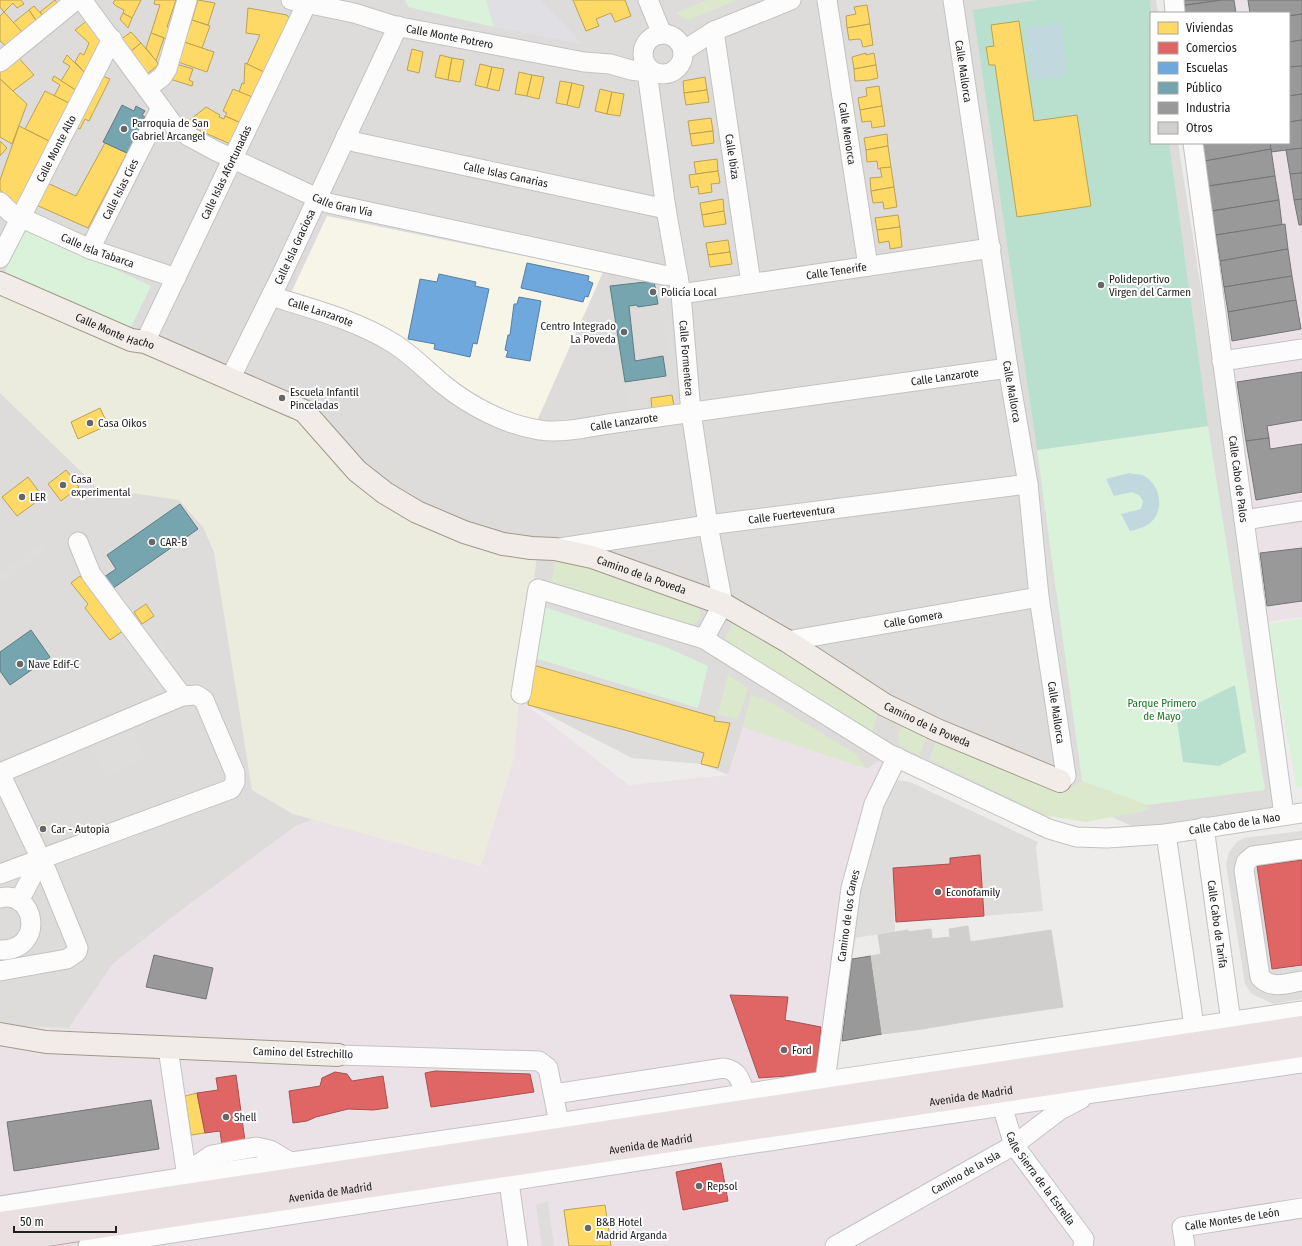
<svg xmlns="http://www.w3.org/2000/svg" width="1302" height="1246" viewBox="0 0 1302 1246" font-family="'Fira Sans Condensed',sans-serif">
  <rect width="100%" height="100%" fill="#eeecea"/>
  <!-- residential -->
  <polygon fill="#dddcdb" points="0,0 1156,0 1158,13 1151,13 1151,143 1178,143 1284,815 1152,835 1085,805 1047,816 889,754 867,769 743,727 729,775 701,764 632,758 519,700 514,757 296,826 175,915 113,964 69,1028 0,1026"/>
  <!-- industrial -->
  <g fill="#ebe2e8">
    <polygon points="1177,0 1302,0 1302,617 1258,623 1198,143 1289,143 1289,13 1180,13"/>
    <polygon points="519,699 629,785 728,775 743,727 867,769 889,754 897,757 825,1080 1302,1020 1302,1246 0,1246 0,1026 69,1028 113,964 175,915 296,826 329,812"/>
  </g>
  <!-- education -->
  <polygon fill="#f6f5e7" points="327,216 603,272 537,421 504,412 477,398 443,377 399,337 383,326 363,316 290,295"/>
  <!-- farmland -->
  <polygon fill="#ececde" points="0,292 122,345 299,416 343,466 537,555 519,699 514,757 481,866 293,814 252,790 214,552 203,527 179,500 98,488 0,393"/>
  <!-- grass -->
  <g fill="#dce8cc">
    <polygon points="708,0 737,0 691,19 683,18 676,13"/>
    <polygon points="556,558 662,590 699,606 701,618 689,627 648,612 551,583"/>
    <polygon points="734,622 878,712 872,733 722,644"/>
    <polygon points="728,675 748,688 738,719 718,714"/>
    <polygon points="751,695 765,699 856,754 867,769 743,727"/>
    <polygon points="911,725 929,733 919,755 900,747 898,734 902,728"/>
    <polygon points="939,736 1059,793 1082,781 1147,805 1149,810 1086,822 1047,816 929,759"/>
  </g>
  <!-- park -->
  <g fill="#daf1da">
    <polygon points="405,0 486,0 494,27 408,7"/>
    <polygon points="29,229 151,286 130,329 4,273 25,231"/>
    <polygon points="1208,426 1265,790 1147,805 1082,781 1037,450"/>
    <polygon points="541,606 666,647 708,666 698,708 535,658"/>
    <polygon points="1302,619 1302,787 1297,788 1266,624"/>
  </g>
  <!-- pitch -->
  <g fill="#b9e0cf">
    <polygon points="1037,0 1150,0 1151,13 1151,143 1169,143 1208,426 1037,450 973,10"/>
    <polygon points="1235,685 1246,752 1219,766 1183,762 1176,714"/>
  </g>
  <!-- parking -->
  <g fill="#dedddc">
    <polygon points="672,319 681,381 674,381 664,323"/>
    <polygon points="666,376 672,395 647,398 648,408 630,410 625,382"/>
    <polygon points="1035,464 1077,776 1066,776 1019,465"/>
    <polygon points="41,543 46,550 0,584 0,573"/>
    <polygon points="549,596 688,643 687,650 546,604"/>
    <polygon points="147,622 183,671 174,678 138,629"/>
    <polygon points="126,631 167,685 158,692 117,637"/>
    <polygon points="133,730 145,760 104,777 92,747"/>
    <polygon points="898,780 910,782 1038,842 1036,847 1043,911 984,916 980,856 950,858 950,864 893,868 895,932 854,938 861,872 890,784"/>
    <polygon points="1302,831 1302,860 1257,867 1272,969 1302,965 1302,999 1273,1004 1252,994 1245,984 1226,865 1229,852 1237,842 1244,838"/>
    <polygon points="548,1201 554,1246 542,1246 536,1205"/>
  </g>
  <!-- plaza -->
  <polygon fill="#e0dfe4" points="486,0 541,0 582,44 494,27"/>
  <!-- water -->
  <g fill="#c0d8de">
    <polygon points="1061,23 1067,75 1032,80 1025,28"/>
    <path d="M 1129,473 C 1133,474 1138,474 1142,475 C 1159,482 1165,507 1153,520 C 1147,527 1138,529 1130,531 L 1121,514 L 1141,509 L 1143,501 L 1139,495 L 1132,492 L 1114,496 L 1106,479 Z"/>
  </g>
  <!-- homes -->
  <g fill="#ffd966" stroke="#bca251">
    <polygon points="0,0 21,0 24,4 17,8 13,3 4,12 0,7"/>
    <polygon points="55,0 59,6 45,18 40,12"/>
    <polygon points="115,0 141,0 132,18 123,13 124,10 116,6 113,3"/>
    <polygon points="155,0 176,0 167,27 170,28 167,39 151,33 160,5 154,4"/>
    <polygon points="198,0 215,3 208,25 192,20"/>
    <polygon points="573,0 625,0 631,16 615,22 611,13 596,19 599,26 586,31"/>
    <polygon points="867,5 870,24 847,28 846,16 856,14 854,7"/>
    <polygon points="34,6 45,18 38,23 29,10"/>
    <polygon points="248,8 287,15 289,18 264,72 247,64 260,35 246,33"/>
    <polygon points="29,10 37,22 23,33 13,23"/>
    <polygon points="4,12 23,33 6,46 0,41 0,16"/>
    <polygon points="123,13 132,18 128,28 120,19"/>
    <polygon points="88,20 101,36 102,45 86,74 75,62 80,53 84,55 89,43 75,30"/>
    <polygon points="192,20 210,26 202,48 184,42"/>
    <polygon points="1019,21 1034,121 1077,115 1091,206 1017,217 995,65 989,65 986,47 994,46 991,25"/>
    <polygon points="870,24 873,45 863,47 861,40 859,39 849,40 847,28"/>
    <polygon points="131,32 141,43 130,52 120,40"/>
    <polygon points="151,33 164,38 156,61 146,48"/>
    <polygon points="184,42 214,52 207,72 178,62"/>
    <polygon points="141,43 158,63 157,66 147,74 130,52"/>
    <polygon points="412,49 423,52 419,73 407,70"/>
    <polygon points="866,53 866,55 874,53 876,65 854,69 852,57"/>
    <polygon points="67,55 86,74 77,91 61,81 70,66 63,62"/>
    <polygon points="440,55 452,58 448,80 435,77"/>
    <polygon points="17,56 34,75 13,91 0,79 0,70"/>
    <polygon points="452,58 464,60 460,82 448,80"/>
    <polygon points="245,63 264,72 252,97 239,92 242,83 244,84"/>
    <polygon points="176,64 193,69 189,80 193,82 192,86 170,79"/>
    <polygon points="480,64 492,67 487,88 475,85"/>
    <polygon points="876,65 878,78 870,80 855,81 854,69"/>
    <polygon points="492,67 504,69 499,91 487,88"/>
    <polygon points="519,72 532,75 527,96 515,94"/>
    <polygon points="100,75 110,79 89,121 85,119 80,129 74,126"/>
    <polygon points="532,75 544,77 539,99 527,96"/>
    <polygon points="54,76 77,91 71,104 54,96 60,85 52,80"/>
    <polygon points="705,77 707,90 684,93 683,81"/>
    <polygon points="0,79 27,104 12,144 0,137"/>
    <polygon points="560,81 572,83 567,105 556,103"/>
    <polygon points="572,83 584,86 579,108 567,105"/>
    <polygon points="879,86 882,106 860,110 858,98 867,96 866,88"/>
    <polygon points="233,89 252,97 241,123 225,116 227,113 223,111"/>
    <polygon points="600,89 612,92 607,114 595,111"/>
    <polygon points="707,90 709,102 686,105 684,93"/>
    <polygon points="45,91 71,104 51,142 25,129"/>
    <polygon points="612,92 624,94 620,116 607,114"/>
    <polygon points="882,106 885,126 872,128 871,121 862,122 860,110"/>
    <polygon points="206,107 220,115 219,117 224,119 225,116 241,123 232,142 228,143 185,124"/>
    <polygon points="711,118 713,131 690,134 688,121"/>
    <polygon points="19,126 51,142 17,205 16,205 0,190 0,180"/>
    <polygon points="713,131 714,143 692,146 690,134"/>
    <polygon points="887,134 888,146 866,150 864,138"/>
    <polygon points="0,141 7,148 0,156"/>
    <polygon points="105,143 127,153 88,228 34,204 45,182 76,196"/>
    <polygon points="888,146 891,167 878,169 877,161 867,162 866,150"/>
    <polygon points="717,159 718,171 696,174 694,162"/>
    <polygon points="891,167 894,187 871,191 870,178 882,177 880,168"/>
    <polygon points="718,171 720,183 711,184 712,192 699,194 698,186 691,188 689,175"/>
    <polygon points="894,187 897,207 884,209 883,202 873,203 871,191"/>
    <polygon points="723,199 724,211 702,215 700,203"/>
    <polygon points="724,211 726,224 704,227 702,215"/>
    <polygon points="898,215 900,227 877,230 875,218"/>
    <polygon points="900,227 902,247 890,249 889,241 879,243 877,230"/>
    <polygon points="728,240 730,252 708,255 706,243"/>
    <polygon points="730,252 732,264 710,267 708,255"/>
    <polygon points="672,395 674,406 652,410 651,398"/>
    <polygon points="100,408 108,425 78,439 71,422"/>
    <polygon points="66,470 79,487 61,501 48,484"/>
    <polygon points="28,477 43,497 17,516 2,497"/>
    <polygon points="80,576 98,598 127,628 110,640 85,608 88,604 71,583"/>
    <polygon points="146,604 154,616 142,624 134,612"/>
    <polygon points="533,665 715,717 714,721 730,723 718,768 701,764 704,753 625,730 528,705"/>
    <polygon points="44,824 47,831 42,834 39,826"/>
    <polygon points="197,1093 205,1133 191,1135 185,1096"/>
    <polygon points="605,1205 611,1246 569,1246 564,1210"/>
  </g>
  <!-- shops -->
  <g fill="#e06666" stroke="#a65151">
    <polygon points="980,855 984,916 896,922 893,868 950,864 950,858"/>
    <polygon points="1302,860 1302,965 1272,969 1257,866"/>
    <polygon points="730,995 788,997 785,1020 821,1027 816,1074 759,1078"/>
    <polygon points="435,1071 530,1074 534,1092 431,1107 425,1073"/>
    <polygon points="335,1072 347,1074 352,1081 383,1076 388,1108 373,1110 348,1109 316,1117 307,1121 293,1123 289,1091 320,1086 322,1078"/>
    <polygon points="236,1075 245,1141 222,1146 220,1131 205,1133 197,1093 218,1090 216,1078"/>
    <polygon points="721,1163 728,1201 683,1210 676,1172"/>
  </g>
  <!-- schools -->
  <g fill="#6fa8dc" stroke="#577fa4">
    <polygon points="527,263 589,276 588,281 593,283 588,297 585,296 583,302 521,288"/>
    <polygon points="439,274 476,282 475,286 489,289 477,344 473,343 470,357 434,349 435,344 408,339 420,279 437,282"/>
    <polygon points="519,297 541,301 530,361 506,357 508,351 505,350 508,335 510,335 514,304 517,304"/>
  </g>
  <!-- public -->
  <g fill="#76a5af" stroke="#5c7d84">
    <polygon points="122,105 134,111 136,106 145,111 142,115 145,117 127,153 103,142"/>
    <polygon points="654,281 658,304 638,307 637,305 629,306 635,361 663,356 666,376 625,382 610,286"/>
    <polygon points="180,504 198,529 112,589 104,577 116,569 107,555"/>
    <polygon points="31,630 50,657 10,685 0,671 0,652"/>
  </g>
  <!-- industry -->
  <g fill="#999" stroke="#757575">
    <polygon points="1179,0 1222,0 1180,6"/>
    <polygon points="1222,0 1234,0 1236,13 1181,13 1180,6"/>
    <polygon points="1248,0 1302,0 1302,14 1289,16 1289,13 1250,13"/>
    <polygon points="1302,14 1302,40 1289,42 1289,16"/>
    <polygon points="1302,40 1302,66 1289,67 1289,42"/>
    <polygon points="1302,66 1302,94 1289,96 1289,67"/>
    <polygon points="1302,94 1302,120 1289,122 1289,96"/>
    <polygon points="1302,120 1302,148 1271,152 1270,143 1289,143 1289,122"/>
    <polygon points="1203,143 1270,143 1271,149 1205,161"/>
    <polygon points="1302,148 1302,173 1290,174 1286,150"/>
    <polygon points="1271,149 1275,176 1209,186 1205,161"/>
    <polygon points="1302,173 1302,199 1294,200 1290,174"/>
    <polygon points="1275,176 1279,200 1212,211 1209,186"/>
    <polygon points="1302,199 1302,225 1299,225 1294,200"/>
    <polygon points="1279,200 1282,225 1216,235 1212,211"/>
    <polygon points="1285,224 1288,249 1220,261 1216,235"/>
    <polygon points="1288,249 1292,276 1224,287 1220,261"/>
    <polygon points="1292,276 1296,300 1228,312 1224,287"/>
    <polygon points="1296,300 1301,329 1232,341 1228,312"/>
    <polygon points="1302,372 1302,420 1267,426 1269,438 1246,441 1237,382"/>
    <polygon points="1269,438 1270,449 1302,444 1302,492 1256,500 1246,441"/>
    <polygon points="1302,548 1302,601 1267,606 1260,553"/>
    <polygon points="154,955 213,968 206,999 146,987"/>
    <polygon points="871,956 882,1034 842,1041 852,959"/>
    <polygon points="151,1100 159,1149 14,1171 7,1122"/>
  </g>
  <!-- building -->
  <g fill="#d1cfcd" stroke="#d1cecb">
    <polygon points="968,926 981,1019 922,1029 908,932 931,929 932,939 950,937 949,929"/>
    <polygon points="908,930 922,1029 882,1034 871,956 881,954 878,935"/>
    <polygon points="1051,930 1063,1007 981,1019 970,942"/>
  </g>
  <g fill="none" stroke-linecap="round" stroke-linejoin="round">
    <defs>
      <g id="minor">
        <path id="s1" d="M 82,0 L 175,127 L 190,137 L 216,151 L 328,203 L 663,275 L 678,276"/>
        <path id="s2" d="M 291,0 L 354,13 L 395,26 L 584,62 L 610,64 L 631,70 L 654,73"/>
        <polyline points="648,0 662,34"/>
        <path id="s3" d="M 827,0 L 868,266"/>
        <path id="s4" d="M 953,0 L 1008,368 L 1028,484 L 1039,597 L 1066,776 L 1060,781"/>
        <polyline points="1174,0 1175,13"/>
        <path id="s5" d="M 714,31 L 751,283"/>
        <circle cx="663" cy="54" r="20"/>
        <polyline points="683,51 714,31 791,0"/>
        <polyline points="0,62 76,0"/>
        <path id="s6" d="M 647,72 L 666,209 L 681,294 L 691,412 L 708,525 L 723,604 L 704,639"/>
        <polyline points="147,88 162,77 167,69 187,0"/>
        <path id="s7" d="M 346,136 L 355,142 L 666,209"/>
        <path id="s8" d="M 1193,143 L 1284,815"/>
        <path id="s9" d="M 0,202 L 11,213 L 90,249 L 176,278"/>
        <path id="s10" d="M 90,249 L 161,108"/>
        <path id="s11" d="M 0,258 L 112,39"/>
        <path id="s12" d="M 681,294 L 991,248"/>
        <path id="s13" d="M 271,296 C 313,309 355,320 393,343 C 411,354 428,372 444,385 C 470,406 506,425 540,430 C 562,434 593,426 615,423 L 1008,368"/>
        <path id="s14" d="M 145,342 L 307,3"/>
        <polyline points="1222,361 1302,349"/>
        <path id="s15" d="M 230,379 L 281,276 L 398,26"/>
        <polyline points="1244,520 1302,511"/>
        <polyline points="78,542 91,574 182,696"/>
        <path id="s16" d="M 560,548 L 708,525 L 1028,484"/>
        <path id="s17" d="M 787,641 L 1039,597"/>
        <path id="s18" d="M 521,694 L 538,589 L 704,639 L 889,754 L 1049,829 L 1076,837 L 1107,838 L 1166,834 L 1302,813"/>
        <polyline points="0,773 182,696 197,695 204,700 235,773 235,782 231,789 0,874"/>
        <polyline points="0,773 47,872 78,948 77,952 67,959 0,971"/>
        <path id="s19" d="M 1204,827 L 1231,1022"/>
        <polyline points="1166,834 1194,1026"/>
        <path d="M 1302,849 L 1253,856 L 1246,862 L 1244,870 L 1260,977 C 1271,990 1287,983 1302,981"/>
        <path d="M 0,898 C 36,889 46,951 0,950"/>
        <polyline points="19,901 41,859"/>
        <polyline points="168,1048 187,1177"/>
        <polyline points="338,1055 539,1061 548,1068 559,1123"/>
        <path id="s20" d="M 825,1081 L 851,888 L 874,804 L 897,757"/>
        <path d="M 554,1094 L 724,1068 C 739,1071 740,1080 745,1093"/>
        <path id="s21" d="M 1002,1106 L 1014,1145 L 1084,1239 L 1083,1246"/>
        <polyline points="187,1177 197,1165 212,1155 256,1147 270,1150 292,1163"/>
        <polyline points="509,1182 518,1246"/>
        <polyline points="0,1206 187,1177 501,1132 825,1081 1302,1011"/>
        <polyline points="88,1246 879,1124 1302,1063"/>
        <path id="s22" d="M 835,1246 L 1014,1145 L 1060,1110 L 1081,1099"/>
        <path id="s23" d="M 1185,1246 L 1182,1227 L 1302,1208"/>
      </g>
      <g id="major">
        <path id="s24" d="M 0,283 L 131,340 L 145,342 L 304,411 L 357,471 L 385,493 L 417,512 L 464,532 L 503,544 L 531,548 L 555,549 L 592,557 L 723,604 L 787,641 L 885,705 L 937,730 L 1060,781"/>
        <polyline points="0,1034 46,1042 338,1055"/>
      </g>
      <g id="highway">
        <polyline points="0,1223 1302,1027"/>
        <path id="s25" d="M 0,1242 L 1302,1046"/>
      </g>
    </defs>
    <!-- minor casing -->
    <use href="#minor" stroke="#c4c3c2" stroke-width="21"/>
    <!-- major casing -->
    <use href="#major" stroke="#a29988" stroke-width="24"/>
    <!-- highway casing -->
    <use href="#highway" stroke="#c0a3ac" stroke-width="24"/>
    <!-- minor -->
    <use href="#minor" stroke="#fcfcfc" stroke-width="19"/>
    <!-- major -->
    <use href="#major" stroke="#f1ece7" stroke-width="22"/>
    <!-- highway -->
    <use href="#highway" stroke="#eae0e2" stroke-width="22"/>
  </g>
  <!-- markers -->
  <g fill="#686767" stroke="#fff" stroke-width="1.5">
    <circle cx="124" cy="129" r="4"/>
    <circle cx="1101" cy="285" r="4"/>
    <circle cx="653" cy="292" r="4"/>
    <circle cx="624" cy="332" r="4"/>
    <circle cx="282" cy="398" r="4"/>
    <circle cx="90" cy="423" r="4"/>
    <circle cx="63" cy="485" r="4"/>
    <circle cx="22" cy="497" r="4"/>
    <circle cx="152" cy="542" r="4"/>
    <circle cx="20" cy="664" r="4"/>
    <circle cx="43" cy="829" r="4"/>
    <circle cx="938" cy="892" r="4"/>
    <circle cx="784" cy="1050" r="4"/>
    <circle cx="226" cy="1117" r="4"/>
    <circle cx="699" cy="1186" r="4"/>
    <circle cx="588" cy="1228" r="4"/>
  </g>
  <g text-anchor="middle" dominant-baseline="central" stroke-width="4" stroke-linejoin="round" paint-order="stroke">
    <!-- street labels -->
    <g font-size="11" fill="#202020" stroke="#fff">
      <text stroke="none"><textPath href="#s2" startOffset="163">Calle Monte Potrero</textPath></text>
      <text stroke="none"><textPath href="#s4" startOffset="72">Calle Mallorca</textPath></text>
      <text stroke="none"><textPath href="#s3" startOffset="135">Calle Menorca</textPath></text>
      <text stroke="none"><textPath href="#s11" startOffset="123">Calle Monte Alto</textPath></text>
      <text stroke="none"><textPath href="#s5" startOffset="127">Calle Ibiza</textPath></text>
      <text stroke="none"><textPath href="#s14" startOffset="188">Calle Islas Afortunadas</textPath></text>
      <text stroke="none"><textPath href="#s7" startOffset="165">Calle Islas Canarias</textPath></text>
      <text stroke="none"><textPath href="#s10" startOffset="67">Calle Islas Cíes</textPath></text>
      <text stroke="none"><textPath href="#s1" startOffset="343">Calle Gran Vía</textPath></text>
      <text stroke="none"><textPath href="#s15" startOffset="147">Calle Isla Graciosa</textPath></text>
      <text stroke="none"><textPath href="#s9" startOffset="110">Calle Isla Tabarca</textPath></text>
      <text stroke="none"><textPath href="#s12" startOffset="157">Calle Tenerife</textPath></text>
      <text stroke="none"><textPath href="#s13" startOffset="52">Calle Lanzarote</textPath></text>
      <text stroke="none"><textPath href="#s24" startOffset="125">Calle Monte Hacho</textPath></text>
      <text stroke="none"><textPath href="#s6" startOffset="289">Calle Formentera</textPath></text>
      <text stroke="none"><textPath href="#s13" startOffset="713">Calle Lanzarote</textPath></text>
      <text stroke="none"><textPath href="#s4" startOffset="396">Calle Mallorca</textPath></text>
      <text stroke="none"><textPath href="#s13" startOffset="389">Calle Lanzarote</textPath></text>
      <text stroke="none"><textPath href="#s8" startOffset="339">Calle Cabo de Palos</textPath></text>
      <text stroke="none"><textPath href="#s16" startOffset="234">Calle Fuerteventura</textPath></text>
      <text stroke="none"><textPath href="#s24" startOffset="718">Camino de la Poveda</textPath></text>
      <text stroke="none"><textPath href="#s17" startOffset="128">Calle Gomera</textPath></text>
      <text stroke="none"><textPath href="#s4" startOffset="720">Calle Mallorca</textPath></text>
      <text stroke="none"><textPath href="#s24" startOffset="1042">Camino de la Poveda</textPath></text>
      <text stroke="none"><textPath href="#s18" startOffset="862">Calle Cabo de la Nao</textPath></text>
      <text stroke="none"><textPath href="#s20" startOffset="167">Camino de los Canes</textPath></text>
      <text stroke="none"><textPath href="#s19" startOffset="98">Calle Cabo de Tarifa</textPath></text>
      <text transform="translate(303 1053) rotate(2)">Camino del Estrechillo</text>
      <text stroke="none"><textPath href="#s25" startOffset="982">Avenida de Madrid</textPath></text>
      <text stroke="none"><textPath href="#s25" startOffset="658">Avenida de Madrid</textPath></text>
      <text stroke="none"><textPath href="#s22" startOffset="150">Camino de la Isla</textPath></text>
      <text stroke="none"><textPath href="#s21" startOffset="83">Calle Sierra de la Estrella</textPath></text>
      <text stroke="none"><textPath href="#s25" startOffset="334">Avenida de Madrid</textPath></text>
      <text stroke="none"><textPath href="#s23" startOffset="70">Calle Montes de León</textPath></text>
    </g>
    <!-- poi labels -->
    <g font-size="11" fill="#202020" stroke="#fff" text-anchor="start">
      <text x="132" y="123">Parroquia de San<tspan x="132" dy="13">Gabriel Arcangel</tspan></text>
      <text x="1109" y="279">Polideportivo<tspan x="1109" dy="13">Virgen del Carmen</tspan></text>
      <text x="661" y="292">Policía Local</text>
      <text x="616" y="326" text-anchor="end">Centro Integrado<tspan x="616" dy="13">La Poveda</tspan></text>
      <text x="290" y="392">Escuela Infantil<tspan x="290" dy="13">Pinceladas</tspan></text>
      <text x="98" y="423">Casa Oikos</text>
      <text x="71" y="479">Casa<tspan x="71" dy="13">experimental</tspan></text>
      <text x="30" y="497">LER</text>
      <text x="160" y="542">CAR-B</text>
      <text x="28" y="664">Nave Edif-C</text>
      <text x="51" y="829">Car - Autopia</text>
      <text x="946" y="892">Econofamily</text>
      <text x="792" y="1050">Ford</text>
      <text x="234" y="1117">Shell</text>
      <text x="707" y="1186">Repsol</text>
      <text x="596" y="1222">B&amp;B Hotel<tspan x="596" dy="13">Madrid Arganda</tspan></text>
    </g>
    <!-- park labels -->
    <g font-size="11" fill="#17761c" stroke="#fff">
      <text x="1162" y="703">Parque Primero<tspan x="1162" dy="13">de Mayo</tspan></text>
    </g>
  </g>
  <!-- legend -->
  <rect x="1150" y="12" width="140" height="132" fill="#ffffff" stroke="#a6a6a6"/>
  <rect x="1158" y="22" width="20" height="12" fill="#ffd966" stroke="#a6a6a6"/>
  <text x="1186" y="32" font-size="12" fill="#202020">Viviendas</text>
  <rect x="1158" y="42" width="20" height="12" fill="#e06666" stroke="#a6a6a6"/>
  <text x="1186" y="52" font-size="12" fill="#202020">Comercios</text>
  <rect x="1158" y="62" width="20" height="12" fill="#6fa8dc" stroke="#a6a6a6"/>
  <text x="1186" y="72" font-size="12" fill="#202020">Escuelas</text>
  <rect x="1158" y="82" width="20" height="12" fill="#76a5af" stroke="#a6a6a6"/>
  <text x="1186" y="92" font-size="12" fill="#202020">Público</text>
  <rect x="1158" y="102" width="20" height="12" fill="#999999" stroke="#a6a6a6"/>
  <text x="1186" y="112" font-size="12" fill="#202020">Industria</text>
  <rect x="1158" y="122" width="20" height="12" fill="#d1cfcd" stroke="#a6a6a6"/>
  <text x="1186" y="132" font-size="12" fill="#202020">Otros</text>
  <!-- scale -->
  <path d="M14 1226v6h102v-6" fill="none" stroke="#202020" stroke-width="2"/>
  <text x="20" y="1226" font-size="12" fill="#202020" stroke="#ffffff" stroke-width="3" paint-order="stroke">50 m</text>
</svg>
